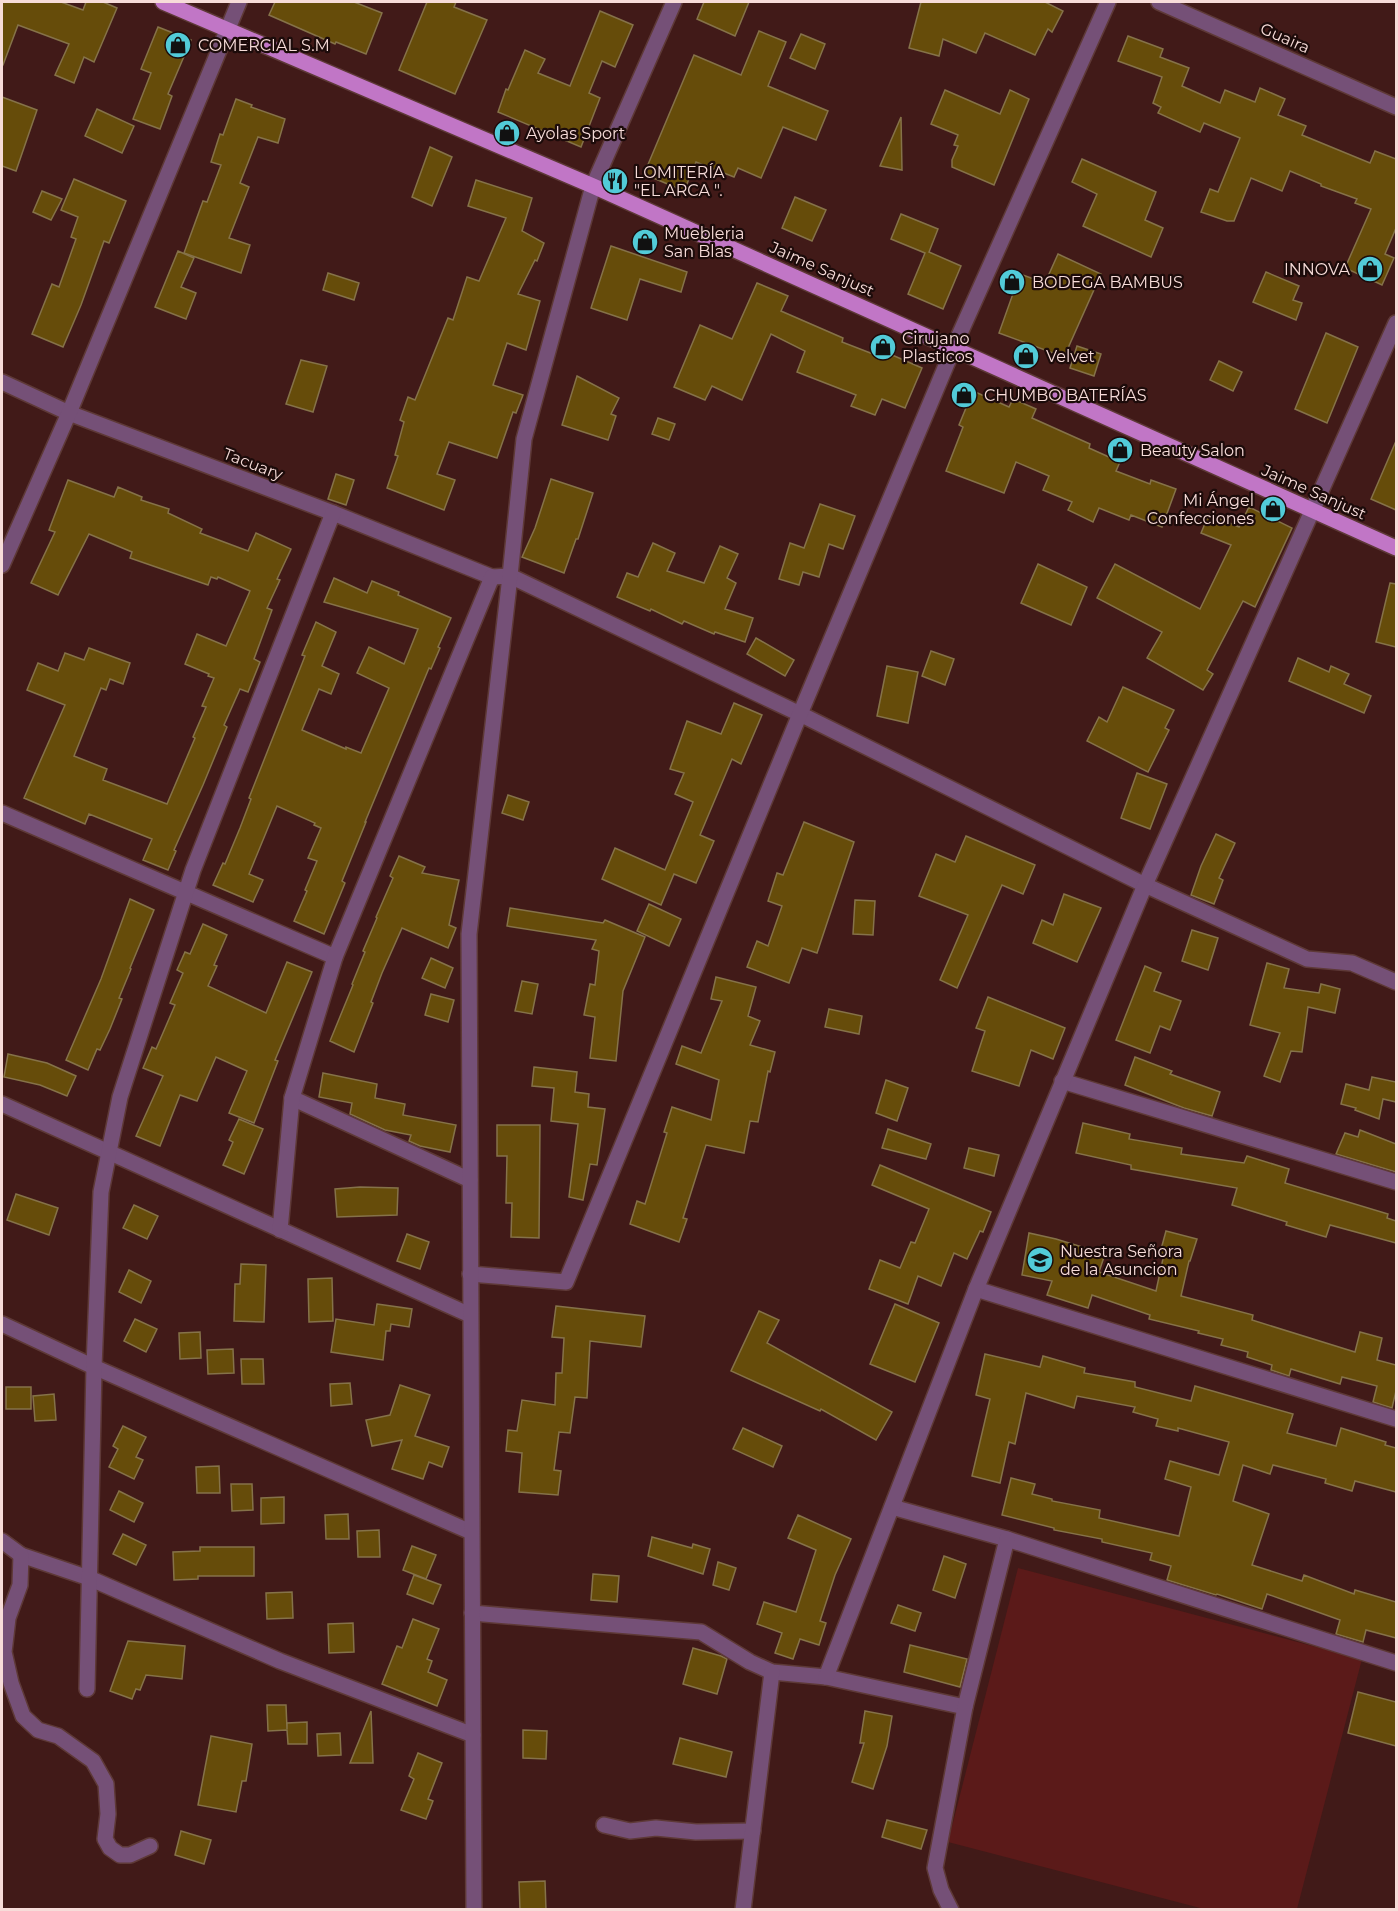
<svg xmlns="http://www.w3.org/2000/svg" width="1398" height="1911" viewBox="0 0 1398 1911" font-family="Montserrat,sans-serif">
  <rect width="100%" height="100%" fill="#411a18"/>
  <!-- green -->
  <polygon fill="#5b1a19" points="1018,1568 1362,1659 1297,1909 1204,1909 948,1842"/>
  <!-- building -->
  <g fill="#664c0a" stroke="#857249" stroke-width="1.5">
    <polygon points="2,2 61,2 83,10 86,2 103,2 117,8 94,62 84,57 74,83 55,75 69,44 18,25 3,65 2,65"/>
    <polygon points="275,2 354,2 382,13 366,54 336,42 335,44 269,15"/>
    <polygon points="427,2 456,2 454,7 487,20 455,94 399,70"/>
    <polygon points="704,2 749,2 735,36 697,19"/>
    <polygon points="921,2 1045,2 1063,11 1052,32 1048,29 1035,55 985,33 976,53 943,39 939,56 909,48"/>
    <polygon points="600,11 633,25 615,67 602,61 589,93 600,98 581,147 498,112 506,89 508,90 525,50 545,59 538,73 570,86"/>
    <polygon points="158,27 191,40 168,94 172,96 160,129 133,119 151,73 141,69"/>
    <polygon points="759,31 786,42 768,86 828,111 816,140 783,127 761,178 738,168 734,177 696,162 684,191 644,174 694,55 741,75"/>
    <polygon points="801,34 825,44 815,69 790,58"/>
    <polygon points="1128,36 1163,49 1160,57 1189,68 1182,86 1220,103 1225,90 1255,102 1260,88 1285,99 1278,115 1306,126 1302,135 1370,163 1375,151 1396,159 1396,228 1385,254 1394,258 1382,285 1345,268 1371,209 1355,203 1357,199 1321,186 1321,184 1290,171 1282,191 1251,178 1234,221 1227,221 1201,212 1210,189 1218,192 1240,138 1204,123 1200,132 1158,113 1161,107 1153,103 1162,77 1118,61"/>
    <polygon points="945,90 1000,114 1010,90 1029,99 994,185 952,167 952,160 958,146 954,145 958,135 931,124"/>
    <polygon points="2,97 37,110 16,171 2,166"/>
    <polygon points="236,99 252,105 251,107 285,119 278,143 258,137 240,183 249,187 229,238 250,245 241,273 184,253 203,201 207,202 221,165 211,162 220,134 223,135"/>
    <polygon points="97,109 134,126 122,153 85,136"/>
    <polygon points="901,117 902,170 880,166"/>
    <polygon points="430,147 452,157 432,206 412,197"/>
    <polygon points="1082,159 1156,192 1145,220 1163,228 1151,257 1083,226 1097,194 1072,182"/>
    <polygon points="74,179 126,201 109,243 104,241 81,305 63,347 32,334 52,284 59,287 76,239 71,237 78,217 61,210"/>
    <polygon points="476,180 532,198 522,231 544,243 537,261 535,260 518,294 540,301 526,350 507,343 493,385 523,395 516,413 513,412 497,458 449,442 437,474 455,480 444,510 387,488 398,456 395,455 404,422 400,420 408,397 415,400 448,318 453,320 467,277 479,281 506,218 468,206"/>
    <polygon points="42,191 62,199 51,220 33,212"/>
    <polygon points="795,197 826,210 812,241 782,228"/>
    <polygon points="901,214 938,229 929,252 961,266 943,309 908,294 925,253 891,239"/>
    <polygon points="611,246 687,272 681,292 640,279 627,320 591,308"/>
    <polygon points="178,251 194,258 181,287 196,293 186,319 155,307"/>
    <polygon points="1058,254 1101,274 1064,357 999,333 1020,274 1045,283"/>
    <polygon points="1266,272 1299,286 1293,300 1302,303 1296,320 1253,302"/>
    <polygon points="328,273 359,283 354,300 323,290"/>
    <polygon points="757,283 788,296 781,311 843,338 842,342 873,354 876,348 922,368 905,408 882,399 875,415 851,406 856,395 797,372 805,351 771,334 742,400 712,386 705,400 674,387 700,325 732,339"/>
    <polygon points="1326,333 1358,347 1327,423 1295,409"/>
    <polygon points="1077,346 1101,354 1094,376 1070,368"/>
    <polygon points="301,360 327,366 313,412 286,404"/>
    <polygon points="1219,361 1242,372 1233,391 1210,380"/>
    <polygon points="577,376 619,398 611,414 616,416 608,440 562,425"/>
    <polygon points="973,391 1009,407 1013,399 1036,409 1032,418 1090,444 1089,448 1120,462 1116,471 1150,484 1151,480 1176,489 1162,527 1131,515 1129,520 1099,508 1093,522 1068,510 1072,502 1043,490 1049,476 1016,462 1004,493 946,471 963,427 959,425"/>
    <polygon points="658,418 675,424 669,440 652,434"/>
    <polygon points="1396,441 1396,510 1371,499"/>
    <polygon points="336,474 354,480 346,505 328,499"/>
    <polygon points="551,479 593,493 578,539 576,539 564,573 522,557 535,528"/>
    <polygon points="68,480 114,497 118,487 142,497 141,500 169,509 168,513 202,529 200,533 248,551 256,533 291,549 277,579 280,580 267,608 272,610 254,659 260,662 248,692 240,689 224,725 227,727 203,785 174,850 176,851 168,870 143,860 152,839 89,814 85,824 24,798 65,705 27,690 38,663 58,671 65,653 84,660 89,648 130,663 123,684 110,679 106,690 101,688 74,756 107,769 103,780 167,804 195,738 193,737 206,707 202,706 214,678 208,676 209,674 185,664 197,634 226,646 250,591 218,577 217,579 211,577 208,585 130,558 132,552 89,534 58,595 31,583 55,532 49,530"/>
    <polygon points="820,504 855,516 843,549 829,544 819,577 803,572 799,585 779,579 790,543 804,548"/>
    <polygon points="1249,507 1292,528 1255,607 1243,601 1207,670 1213,674 1203,690 1147,658 1162,632 1097,598 1115,564 1200,609 1231,545 1201,533 1209,514 1239,527"/>
    <polygon points="653,543 675,553 667,571 704,583 720,546 738,554 727,578 736,583 725,609 753,618 745,642 715,632 714,634 684,621 682,624 651,609 650,611 617,597 627,573 638,577"/>
    <polygon points="1038,564 1087,587 1071,625 1021,603"/>
    <polygon points="334,578 367,593 372,581 399,592 398,595 451,618 438,647 440,648 431,669 429,668 365,822 366,822 342,881 345,883 324,934 294,921 307,891 305,890 317,861 308,858 321,828 314,825 315,823 277,806 249,874 263,880 253,902 213,885 223,863 225,864 240,828 251,799 249,798 305,656 302,655 316,622 336,632 322,666 339,674 331,694 319,689 302,730 346,749 346,747 361,753 389,688 357,673 369,647 404,664 418,629 324,602"/>
    <polygon points="1390,583 1396,584 1396,647 1376,642"/>
    <polygon points="756,638 794,660 785,676 747,654"/>
    <polygon points="931,651 954,659 945,685 922,676"/>
    <polygon points="1298,658 1329,672 1331,666 1349,674 1344,684 1371,696 1364,713 1289,681"/>
    <polygon points="887,666 918,672 908,723 877,716"/>
    <polygon points="1123,687 1174,710 1165,728 1169,730 1148,772 1087,741 1099,717 1107,722"/>
    <polygon points="734,703 762,715 741,764 732,759 700,835 714,841 696,883 674,874 661,905 602,879 615,848 665,870 693,802 675,794 684,773 670,769 687,721 721,734"/>
    <polygon points="1137,773 1167,784 1150,829 1121,818"/>
    <polygon points="508,795 529,802 523,820 502,813"/>
    <polygon points="804,822 854,842 817,953 802,948 789,983 747,967 757,941 768,946 782,906 768,901 777,873 783,875"/>
    <polygon points="1216,834 1235,843 1219,878 1223,880 1214,904 1191,895 1201,866"/>
    <polygon points="966,836 1035,865 1023,894 1002,885 957,988 940,980 968,915 919,896 936,854 955,862"/>
    <polygon points="399,856 425,867 422,873 459,880 449,925 456,928 448,948 402,928 382,973 371,1002 373,1003 354,1052 330,1041 353,985 352,984 365,952 363,951 377,918 376,917 393,878 390,876"/>
    <polygon points="1064,894 1101,908 1077,962 1033,943 1042,920 1053,925"/>
    <polygon points="130,899 154,910 130,968 131,969 119,998 122,999 110,1029 100,1050 97,1049 88,1070 66,1060 101,979"/>
    <polygon points="855,900 875,901 873,935 853,934"/>
    <polygon points="649,904 681,919 669,946 637,931"/>
    <polygon points="510,908 603,923 605,920 645,937 623,991 616,1061 590,1058 595,1017 584,1015 590,984 595,985 599,951 592,949 596,940 507,926"/>
    <polygon points="203,924 227,935 214,965 217,966 208,986 266,1013 287,962 312,972 275,1060 278,1061 254,1123 229,1113 247,1071 216,1057 197,1101 180,1095 160,1146 136,1136 163,1076 143,1068 152,1047 156,1049 175,1005 170,1003 183,973 177,970 185,952 190,954"/>
    <polygon points="1192,930 1218,938 1208,970 1182,961"/>
    <polygon points="431,958 453,968 445,988 422,978"/>
    <polygon points="1267,963 1289,969 1284,988 1319,993 1321,984 1340,989 1335,1013 1308,1007 1302,1052 1291,1051 1280,1082 1264,1076 1280,1033 1250,1025"/>
    <polygon points="1145,966 1161,973 1154,991 1181,1001 1170,1030 1160,1026 1150,1053 1116,1040"/>
    <polygon points="716,977 756,987 748,1016 760,1021 750,1045 775,1052 770,1072 768,1071 758,1122 750,1121 744,1153 706,1145 683,1218 687,1219 679,1242 630,1224 637,1201 645,1204 667,1133 664,1132 672,1107 711,1120 719,1080 676,1064 682,1046 701,1053 722,1001 711,999"/>
    <polygon points="522,981 538,984 532,1014 515,1011"/>
    <polygon points="431,994 454,1000 448,1022 425,1015"/>
    <polygon points="988,997 1065,1028 1053,1059 1031,1050 1019,1086 972,1071 985,1031 976,1028"/>
    <polygon points="829,1009 862,1016 859,1034 825,1027"/>
    <polygon points="8,1054 47,1063 76,1076 67,1096 40,1085 4,1077"/>
    <polygon points="1135,1057 1172,1071 1170,1074 1220,1092 1212,1116 1184,1108 1125,1085"/>
    <polygon points="534,1067 577,1072 575,1092 589,1094 588,1107 605,1109 597,1165 590,1164 583,1200 569,1197 578,1124 551,1121 554,1088 532,1086"/>
    <polygon points="323,1073 377,1084 375,1098 405,1104 403,1115 456,1125 450,1152 420,1146 409,1141 411,1135 385,1130 350,1114 352,1103 319,1097"/>
    <polygon points="1372,1077 1396,1082 1396,1102 1383,1099 1379,1119 1355,1110 1356,1108 1341,1104 1346,1084 1369,1090"/>
    <polygon points="886,1080 908,1088 897,1121 876,1113"/>
    <polygon points="239,1119 263,1129 244,1174 223,1165 233,1142 229,1140"/>
    <polygon points="1083,1123 1130,1134 1129,1139 1182,1148 1181,1154 1244,1163 1247,1156 1289,1169 1285,1183 1388,1214 1387,1218 1396,1221 1396,1243 1330,1225 1326,1237 1286,1225 1287,1222 1232,1205 1237,1188 1131,1169 1131,1165 1076,1153"/>
    <polygon points="497,1125 540,1125 539,1238 511,1237 512,1203 506,1203 507,1156 497,1156"/>
    <polygon points="888,1129 931,1144 926,1159 882,1148"/>
    <polygon points="1360,1130 1396,1144 1396,1172 1336,1154 1345,1133 1358,1137"/>
    <polygon points="969,1148 999,1155 994,1176 964,1168"/>
    <polygon points="880,1165 991,1212 983,1232 980,1231 967,1259 954,1253 941,1286 918,1276 908,1304 869,1289 880,1260 900,1268 911,1242 915,1243 929,1209 872,1185"/>
    <polygon points="360,1187 398,1188 397,1215 337,1217 335,1189"/>
    <polygon points="16,1194 58,1208 49,1235 7,1220"/>
    <polygon points="134,1205 158,1216 147,1239 123,1228"/>
    <polygon points="1166,1231 1197,1239 1190,1261 1189,1261 1181,1296 1253,1315 1252,1320 1355,1352 1360,1332 1382,1338 1377,1360 1396,1365 1396,1391 1392,1408 1373,1402 1377,1386 1342,1377 1340,1384 1291,1369 1289,1376 1271,1370 1272,1365 1247,1357 1248,1352 1221,1345 1223,1339 1198,1333 1199,1331 1149,1319 1150,1315 1092,1295 1088,1308 1047,1295 1052,1281 1022,1275 1029,1233 1056,1239 1105,1254 1099,1272 1156,1291 1164,1254 1160,1253"/>
    <polygon points="407,1234 429,1242 420,1269 397,1261"/>
    <polygon points="241,1264 266,1265 264,1322 234,1321 235,1284 240,1284"/>
    <polygon points="129,1270 151,1281 141,1303 119,1292"/>
    <polygon points="332,1278 333,1321 309,1322 308,1279"/>
    <polygon points="377,1304 412,1309 409,1327 391,1324 390,1331 386,1331 383,1360 331,1352 336,1319 374,1325"/>
    <polygon points="895,1304 939,1323 915,1382 870,1364"/>
    <polygon points="556,1306 645,1316 641,1347 590,1341 587,1398 575,1397 570,1433 559,1432 554,1470 561,1471 558,1495 519,1492 522,1453 506,1451 508,1430 517,1431 522,1400 555,1405 556,1373 562,1373 564,1338 552,1337"/>
    <polygon points="759,1311 779,1320 767,1343 892,1412 876,1440 821,1409 820,1411 731,1371"/>
    <polygon points="135,1319 157,1329 146,1352 124,1341"/>
    <polygon points="200,1332 201,1358 180,1359 179,1333"/>
    <polygon points="233,1349 234,1373 208,1374 207,1350"/>
    <polygon points="985,1354 1040,1367 1043,1356 1085,1368 1084,1373 1135,1382 1135,1387 1191,1401 1195,1386 1293,1414 1287,1433 1336,1446 1341,1428 1386,1442 1385,1445 1396,1448 1396,1492 1355,1481 1352,1491 1325,1483 1326,1479 1273,1465 1270,1474 1243,1465 1233,1501 1269,1514 1252,1565 1302,1581 1304,1575 1354,1594 1355,1590 1396,1602 1396,1638 1366,1630 1363,1642 1336,1634 1340,1620 1298,1605 1267,1594 1262,1609 1217,1594 1216,1595 1167,1580 1171,1566 1150,1560 1152,1553 1102,1542 1102,1539 1054,1530 1054,1528 1002,1515 1011,1478 1035,1484 1032,1494 1052,1499 1052,1501 1100,1510 1099,1518 1179,1536 1191,1487 1165,1479 1170,1461 1219,1475 1229,1442 1178,1428 1178,1431 1156,1426 1158,1419 1133,1412 1135,1407 1077,1396 1074,1408 1026,1393 1015,1444 1009,1442 1000,1483 972,1476 990,1399 976,1395"/>
    <polygon points="241,1359 263,1359 264,1384 242,1384"/>
    <polygon points="350,1383 352,1404 331,1406 330,1384"/>
    <polygon points="400,1385 430,1395 415,1436 449,1447 442,1467 429,1462 423,1479 392,1469 402,1440 372,1446 366,1420 390,1415"/>
    <rect x="6" y="1387" width="25" height="22"/>
    <polygon points="54,1394 56,1420 35,1421 33,1396"/>
    <polygon points="123,1426 146,1437 136,1457 143,1460 134,1479 109,1467 118,1449 113,1446"/>
    <polygon points="743,1428 782,1446 773,1467 733,1449"/>
    <polygon points="219,1466 220,1493 197,1493 196,1467"/>
    <polygon points="231,1484 252,1484 253,1510 232,1511"/>
    <polygon points="119,1491 143,1503 134,1522 110,1510"/>
    <polygon points="284,1497 284,1523 261,1524 261,1498"/>
    <polygon points="348,1514 349,1539 326,1539 325,1515"/>
    <polygon points="798,1515 851,1539 835,1575 820,1621 826,1623 819,1645 800,1639 793,1659 775,1653 782,1633 757,1624 764,1602 796,1612 816,1550 788,1538"/>
    <polygon points="379,1530 380,1557 358,1557 357,1531"/>
    <polygon points="123,1534 146,1545 136,1565 113,1554"/>
    <polygon points="652,1537 692,1548 693,1544 710,1549 703,1574 648,1556"/>
    <polygon points="412,1546 436,1555 426,1579 403,1570"/>
    <polygon points="200,1547 254,1547 254,1576 198,1576 198,1579 174,1580 173,1552 200,1551"/>
    <polygon points="944,1556 966,1564 955,1598 933,1590"/>
    <polygon points="718,1562 736,1568 729,1590 713,1585"/>
    <polygon points="593,1574 619,1576 617,1602 591,1600"/>
    <polygon points="414,1575 441,1585 433,1604 407,1594"/>
    <polygon points="292,1592 293,1618 267,1619 266,1593"/>
    <polygon points="898,1605 921,1613 915,1631 891,1623"/>
    <polygon points="413,1619 439,1629 427,1659 432,1661 428,1672 447,1680 437,1706 382,1684 397,1646 402,1648"/>
    <polygon points="353,1623 354,1652 329,1653 328,1624"/>
    <polygon points="128,1641 185,1646 182,1679 146,1675 140,1690 136,1689 132,1699 110,1691"/>
    <polygon points="910,1645 967,1659 960,1687 904,1672"/>
    <polygon points="693,1648 721,1656 727,1659 717,1694 683,1684"/>
    <polygon points="1358,1692 1396,1702 1396,1746 1348,1733"/>
    <polygon points="267,1705 286,1705 287,1729 287,1723 307,1722 307,1744 288,1744 287,1730 268,1731"/>
    <polygon points="371,1711 373,1763 350,1763"/>
    <polygon points="865,1711 892,1716 887,1746 873,1789 852,1782 864,1743 860,1743"/>
    <polygon points="523,1730 547,1731 546,1759 523,1758"/>
    <polygon points="340,1733 341,1755 318,1756 317,1734"/>
    <polygon points="211,1736 252,1744 246,1781 242,1781 236,1812 198,1805"/>
    <polygon points="680,1738 732,1752 726,1777 673,1764"/>
    <polygon points="418,1753 442,1763 428,1799 433,1801 426,1819 401,1810 414,1779 409,1776"/>
    <polygon points="887,1820 927,1830 921,1849 882,1837"/>
    <polygon points="181,1831 211,1840 204,1864 175,1855"/>
    <polygon points="545,1881 546,1910 520,1910 519,1882"/>
  </g>
  <g fill="none" stroke-linecap="round" stroke-linejoin="round">
    <defs>
      <g id="minor">
        <polyline points="1159,2 1396,107"/>
        <polyline points="2,382 69,413 333,513 492,577"/>
        <polyline points="2,565 69,413 239,2"/>
        <polyline points="2,813 335,957"/>
        <polyline points="1062,1081 1396,1182"/>
        <polyline points="292,1098 470,1180"/>
        <polyline points="2,1104 470,1315"/>
        <polyline points="280,1230 292,1098 335,957 492,577 510,576 800,714 1145,885 1307,959 1352,963 1396,982"/>
        <polyline points="470,1274 566,1282 800,714 953,349 1108,2"/>
        <polyline points="976,1289 1396,1419"/>
        <polyline points="2,1324 94,1367 471,1532"/>
        <polyline points="892,1507 1007,1539 1396,1663"/>
        <polyline points="2,1541 21,1555 89,1578 280,1661 473,1735"/>
        <polyline points="21,1555 20,1585 8,1618 4,1652 11,1683 23,1716 38,1730 58,1736 93,1761 106,1784 108,1814 105,1839 110,1848 120,1855 130,1855 150,1846"/>
        <polyline points="472,1613 701,1632 750,1662 772,1672 826,1677 965,1707"/>
        <polyline points="826,1677 976,1289 1145,885 1396,323"/>
        <polyline points="87,1689 94,1367 101,1192 120,1097 193,870 333,513"/>
        <polyline points="604,1825 630,1831 656,1828 696,1832 753,1831"/>
        <polyline points="474,1910 469,934 510,576 524,439 593,186 674,2"/>
        <polyline points="743,1910 772,1672"/>
        <polyline points="951,1910 941,1890 935,1868 965,1707 1007,1539"/>
      </g>
      <polyline id="major" points="163,2 593,186 1396,548"/>
    </defs>
    <!-- minor casing -->
    <use href="#minor" stroke="#5e3937" stroke-width="18"/>
    <!-- major casing -->
    <use href="#major" stroke="#5e3937" stroke-width="18"/>
    <!-- minor -->
    <use href="#minor" stroke="#755077" stroke-width="15"/>
    <!-- major -->
    <use href="#major" stroke="#c176c6" stroke-width="15"/>
  </g>
  <!-- icons -->
  <defs>
    <symbol id="shop-disc" viewBox="-11 -11 22 22"><circle r="9.5" fill="#52cbd8" stroke="#1c0b0a"/><path d="M-5-2.5h2.3a2.7 3.5 0 0 1 5.4 0H5L5.5 6h-11ZM-1.5-2.5h3a1.5 2.3 0 0 0-3 0Z" fill="#111"/></symbol>
    <symbol id="restaurant-disc" viewBox="-11 -11 22 22"><circle r="9.5" fill="#52cbd8" stroke="#1c0b0a"/><path d="M-5-6h1v4h1v-4h1v4h1v-4h1v5L-1.5 .5V6h-2V.5L-5-1ZM5-6V6H3V1.5H1.5Q1.5-4 5-6Z" fill="#111"/></symbol>
    <symbol id="school-disc" viewBox="-11 -11 22 22"><circle r="9.5" fill="#52cbd8" stroke="#1c0b0a"/><path d="M0-5L7-2L0 1L-7-2ZM-4 1L0 2.5L4 1V4Q0 6-4 4Z" fill="#111"/></symbol>
  </defs>
  <g fill-rule="evenodd">
    <use href="#shop-disc" x="163" y="30" width="30" height="30"/>
    <use href="#shop-disc" x="492" y="118" width="30" height="30"/>
    <use href="#restaurant-disc" x="600" y="166" width="30" height="30"/>
    <use href="#shop-disc" x="630" y="227" width="30" height="30"/>
    <use href="#shop-disc" x="1355" y="254" width="30" height="30"/>
    <use href="#shop-disc" x="997" y="267" width="30" height="30"/>
    <use href="#shop-disc" x="868" y="332" width="30" height="30"/>
    <use href="#shop-disc" x="1011" y="341" width="30" height="30"/>
    <use href="#shop-disc" x="949" y="380" width="30" height="30"/>
    <use href="#shop-disc" x="1105" y="435" width="30" height="30"/>
    <use href="#shop-disc" x="1258" y="494" width="30" height="30"/>
    <use href="#school-disc" x="1025" y="1245" width="30" height="30"/>
  </g>
  <g text-anchor="middle" dominant-baseline="central" stroke-width="4.5" stroke-linejoin="round" paint-order="stroke">
    <!-- street labels -->
    <g font-size="16" fill="#f7dcd9" stroke="#1c0b0a">
      <text transform="translate(1285 38) rotate(24)">Guaira</text>
      <text transform="translate(822 269) rotate(24)">Jaime Sanjust</text>
      <text transform="translate(253 464) rotate(21)">Tacuary</text>
      <text transform="translate(1314 492) rotate(24)">Jaime Sanjust</text>
    </g>
    <!-- poi labels -->
    <g font-size="16" fill="#f7dcd9" stroke="#1c0b0a" text-anchor="start">
      <text x="198" y="45">COMERCIAL S.M</text>
      <text x="526" y="133">Ayolas Sport</text>
      <text x="634" y="172">LOMITERÍA<tspan x="634" dy="18">"EL ARCA ".</tspan></text>
      <text x="664" y="233">Muebleria<tspan x="664" dy="18">San Blas</tspan></text>
      <text x="1350" y="269" text-anchor="end">INNOVA</text>
      <text x="1032" y="282">BODEGA BAMBUS</text>
      <text x="902" y="338">Cirujano<tspan x="902" dy="18">Plasticos</tspan></text>
      <text x="1046" y="356">Velvet</text>
      <text x="984" y="395">CHUMBO BATERÍAS</text>
      <text x="1140" y="450">Beauty Salon</text>
      <text x="1254" y="500" text-anchor="end">Mi Ángel<tspan x="1254" dy="18">Confecciones</tspan></text>
      <text x="1060" y="1251">Nuestra Señora<tspan x="1060" dy="18">de la Asuncion</tspan></text>
    </g>
  </g>
  <!-- border -->
  <rect width="1398" height="1911" fill="none" stroke="#f7dcd9" stroke-width="6"/>
</svg>
